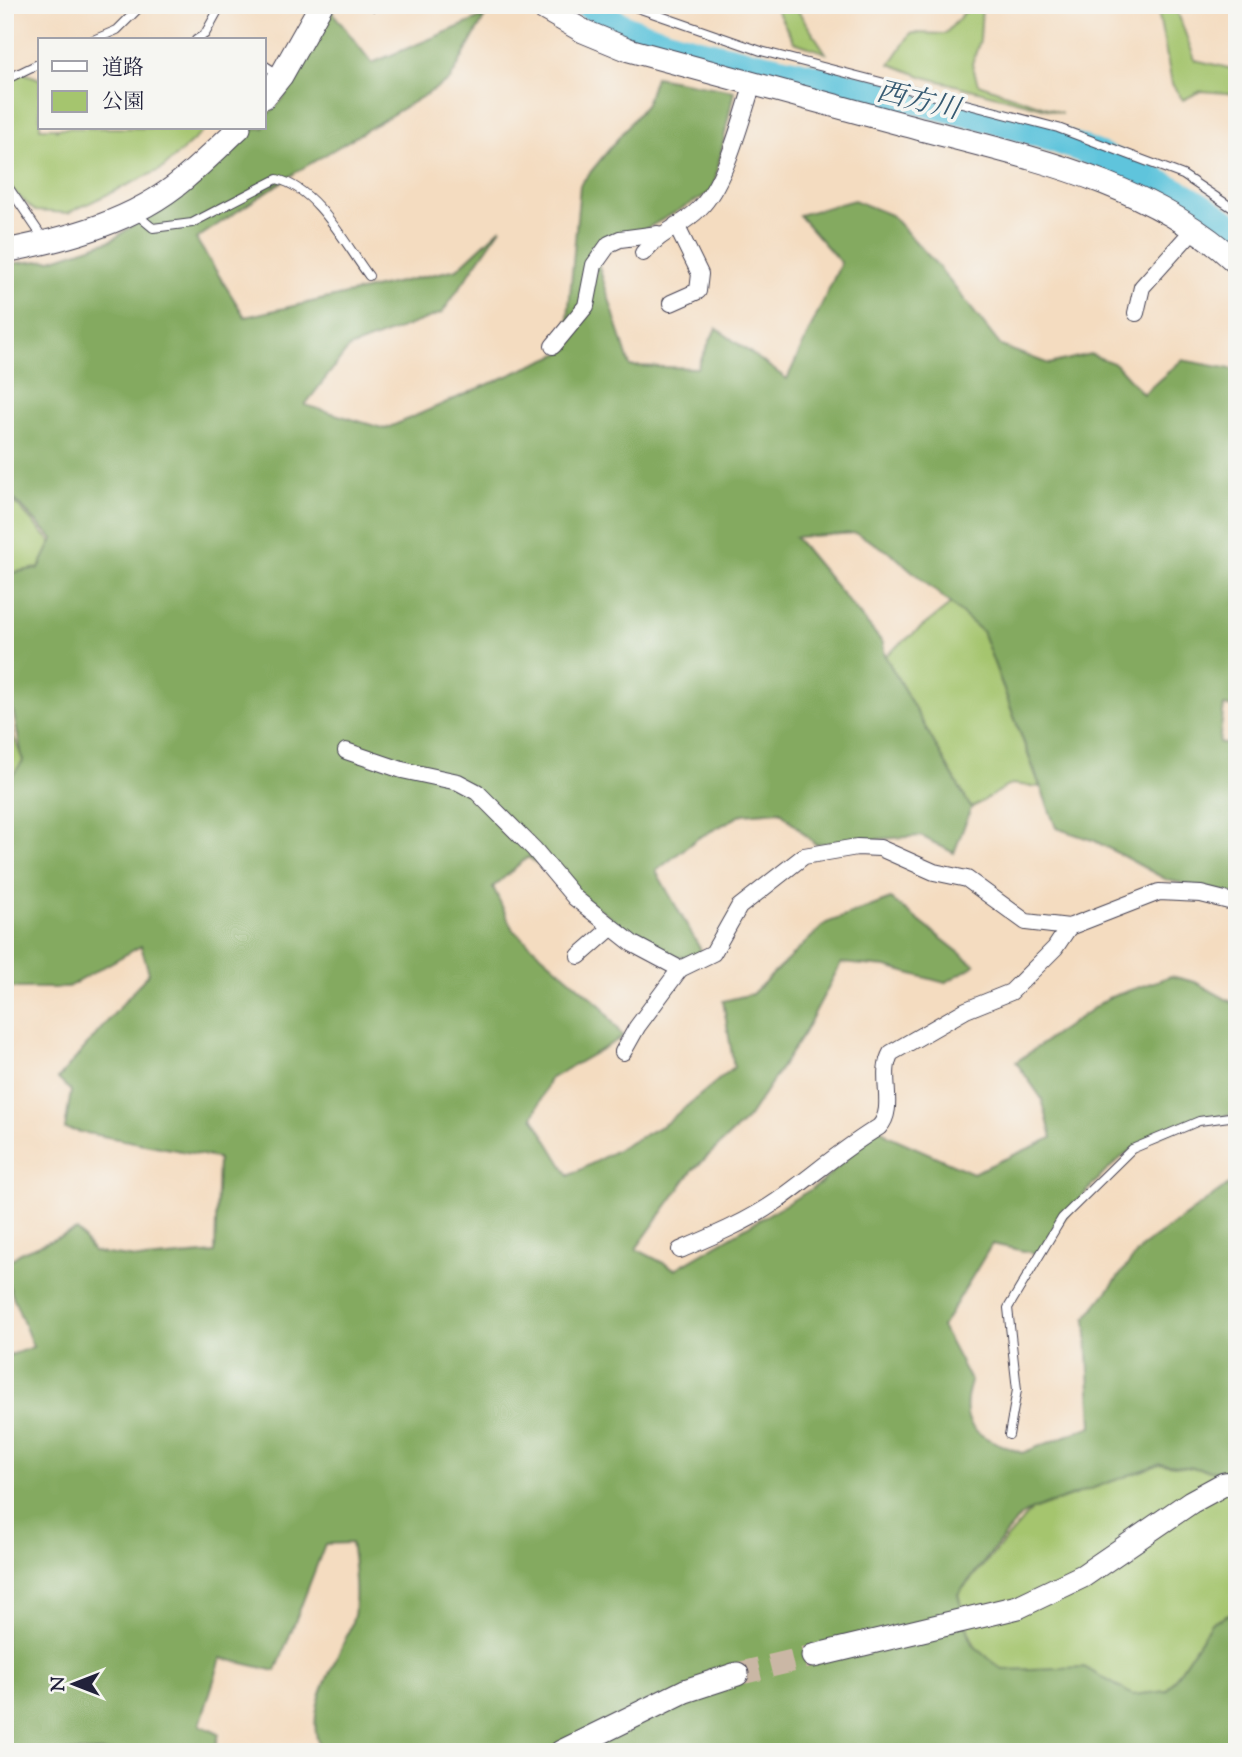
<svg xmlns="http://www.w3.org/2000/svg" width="1242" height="1757" viewBox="0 0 1242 1757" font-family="'Sorts Mill Goudy','Noto Serif JP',serif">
  <rect width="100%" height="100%" fill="#f6f6f2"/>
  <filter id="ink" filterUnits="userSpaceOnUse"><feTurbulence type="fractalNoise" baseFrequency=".0143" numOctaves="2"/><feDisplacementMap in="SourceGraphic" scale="14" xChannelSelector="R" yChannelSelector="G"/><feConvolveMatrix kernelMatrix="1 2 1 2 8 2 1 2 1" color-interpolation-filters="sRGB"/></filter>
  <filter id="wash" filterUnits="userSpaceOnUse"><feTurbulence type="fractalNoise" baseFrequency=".00686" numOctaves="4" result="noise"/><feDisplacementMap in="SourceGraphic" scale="28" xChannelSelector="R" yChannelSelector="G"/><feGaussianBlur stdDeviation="1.57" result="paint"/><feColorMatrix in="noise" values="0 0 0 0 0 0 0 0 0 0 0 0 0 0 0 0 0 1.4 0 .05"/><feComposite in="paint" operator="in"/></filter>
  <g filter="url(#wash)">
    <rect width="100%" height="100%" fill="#f4dcc0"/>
    <!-- green -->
    <g fill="#a5c56e" stroke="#647454" stroke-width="2">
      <polygon points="774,5 794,5 826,53 794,42"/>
      <polygon points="971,5 982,5 980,40 972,64 978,84 1062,113 924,77 890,64 911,33 945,34"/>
      <polygon points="1157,5 1175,5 1195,60 1237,70 1237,94 1201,91 1183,100 1172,84"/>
      <polygon points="21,72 40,79 40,128 58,128 55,130 61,128 207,128 162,169 68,213 35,211 5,184 5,82"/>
      <polygon points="5,492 52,543 39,568 5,574"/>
      <polygon points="951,604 982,631 1040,787 1011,784 971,808 885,656"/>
      <polygon points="5,714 23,761 5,786"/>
      <polygon points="1160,1464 1237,1473 1237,1610 1212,1622 1167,1691 1133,1695 1084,1667 1054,1672 1003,1670 977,1650 965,1624 958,1594 1032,1510"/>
    </g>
    <!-- forest -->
    <path fill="#84aa61" stroke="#53664e" stroke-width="2" d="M 330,9 L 372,63 L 485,16 L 450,80 L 298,171 L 196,239 L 245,317 L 457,269 L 501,228 L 442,313 L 349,348 L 305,405 L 385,429 L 565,351 L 580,185 L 646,104 L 655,77 L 734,91 L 713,191 L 596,257 L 630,366 L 697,368 L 716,328 L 787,379 L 841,263 L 799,215 L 854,200 L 891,215 L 937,265 L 1001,346 L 1049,364 L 1090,354 L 1116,364 L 1143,394 L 1182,360 L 1237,370 L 1237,707 L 1224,706 L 1219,742 L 1237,747 L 1237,895 L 1167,880 L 1095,841 L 1056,828 L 982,631 L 891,553 L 856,533 L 795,537 L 883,643 L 885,656 L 971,808 L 954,853 L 921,836 L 815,844 L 780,811 L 743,814 L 698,838 L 656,871 L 702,952 L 695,957 L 672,957 L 623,926 L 528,857 L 493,887 L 513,930 L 601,1006 L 623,1037 L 550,1079 L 533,1117 L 569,1176 L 665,1124 L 734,1067 L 723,1001 L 752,994 L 826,923 L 891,899 L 975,965 L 945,983 L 886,967 L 841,963 L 804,1033 L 748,1118 L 692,1171 L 636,1249 L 675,1269 L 820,1184 L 879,1127 L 889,1136 L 973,1173 L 1052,1138 L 1042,1099 L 1016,1062 L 1108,998 L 1171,976 L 1195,982 L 1237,1005 L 1237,1113 C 1208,1119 1154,1133 1131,1150 C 1094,1178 1064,1217 1037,1254 L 992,1244 L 942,1327 L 971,1382 C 955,1432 982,1437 1022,1453 L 1092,1426 L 1086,1318 L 1142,1247 L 1237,1179 L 1237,1473 L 1160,1464 L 1032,1510 L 1020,1517 L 958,1594 L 972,1644 L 1003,1670 L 1084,1667 L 1133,1695 L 1167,1691 L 1212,1622 L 1237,1611 L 1237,1752 L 322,1752 C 299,1708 341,1660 353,1619 C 358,1603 354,1560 351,1543 L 325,1544 L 276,1671 L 221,1658 L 200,1725 L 219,1734 L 214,1752 L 5,1752 L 5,1357 L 33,1347 L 5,1276 L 5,1264 L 22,1252 L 77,1230 L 93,1252 L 144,1259 L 215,1253 L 218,1158 L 65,1129 L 71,1091 L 58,1079 L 149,973 L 141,946 L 66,988 L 5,988 L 5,786 L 23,761 L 10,696 L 5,693 L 5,574 L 39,568 L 53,539 L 5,490 L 5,264 L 51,260 L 112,240 L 222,162 L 255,128 L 264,128 L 264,118 L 283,99 Z"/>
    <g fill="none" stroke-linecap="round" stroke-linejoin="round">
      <!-- river -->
      <path stroke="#5fc4dc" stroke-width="28" d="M 588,5 C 601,13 615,24 629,30 C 679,50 736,60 788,72 C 942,108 1107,134 1237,231"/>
    </g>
  </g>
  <g filter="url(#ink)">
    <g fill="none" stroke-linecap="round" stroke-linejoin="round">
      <!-- secondary-tunnel -->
      <polyline stroke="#cab7a5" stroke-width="23" stroke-dasharray="23 11" stroke-linecap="butt" points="737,1674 813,1656"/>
      <defs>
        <g id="lane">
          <polyline points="629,5 761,51 1058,128 1183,175 1237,211"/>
          <polyline points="375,7 375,5"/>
          <polyline points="93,40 117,30 142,5"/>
          <polyline points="196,40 205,34 221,5"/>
          <polyline points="264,65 278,74"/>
          <polyline points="5,80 40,63"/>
          <polyline points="5,182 45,241"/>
          <path d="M 135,213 L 153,228 L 192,223 L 277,179 C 318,189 345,244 369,276"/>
          <polyline points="1009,1435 1017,1390 1008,1308 1062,1218 1132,1149 1199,1121 1237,1116"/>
        </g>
        <g id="street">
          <path d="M 643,253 C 662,230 680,228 699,209 C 726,183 741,119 753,84"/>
          <polyline points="671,303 698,291 700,274 676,225"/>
          <polyline points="1136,313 1142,287 1194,229"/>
          <polyline points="553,346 586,306 594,265 609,244 620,239 658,234"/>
          <polyline points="346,751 402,770 458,782 477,792 534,849 575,898 633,944 680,969 713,953 739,907 804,856 857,847 880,848 934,872 967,879 1026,922 1069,927 1159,892 1201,894 1237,903"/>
          <polyline points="579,956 611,928"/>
          <polyline points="623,1052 637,1027 680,969"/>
          <path d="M 680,1250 C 713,1236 747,1222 777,1201 C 811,1177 842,1149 879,1127 C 897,1108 878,1075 891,1053 L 966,1010 L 1011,992 L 1055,948 L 1069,927"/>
        </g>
        <g id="secondary">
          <path d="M 538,5 L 583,31 L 629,50 C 721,75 814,100 906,125 C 1021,156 1147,179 1237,263"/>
          <polyline points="264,97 281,76 321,5"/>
          <path d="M 5,251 C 67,239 135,221 184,179 C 203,163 221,145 239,128"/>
          <polyline points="813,1656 1018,1607 1083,1576 1191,1502 1224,1484 1237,1482"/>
          <polyline points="561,1752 685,1691 737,1674"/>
        </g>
      </defs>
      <!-- lane casing -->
      <use href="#lane" stroke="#423e4f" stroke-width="10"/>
      <!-- street casing -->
      <use href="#street" stroke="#423e4f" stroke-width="18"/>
      <!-- secondary casing -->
      <use href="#secondary" stroke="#423e4f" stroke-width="25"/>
      <!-- lane -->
      <use href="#lane" stroke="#fff" stroke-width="8"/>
      <!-- street -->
      <use href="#street" stroke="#fff" stroke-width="16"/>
      <!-- secondary -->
      <use href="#secondary" stroke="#fff" stroke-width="23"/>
    </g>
  </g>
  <g text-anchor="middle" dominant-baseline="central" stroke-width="7" stroke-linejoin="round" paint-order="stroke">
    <!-- water labels -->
    <g font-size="28" font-style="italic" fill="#375b73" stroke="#f6f6f2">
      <text transform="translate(918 102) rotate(13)">西方川</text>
    </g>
  </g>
  <!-- margin -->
  <rect width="1242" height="1757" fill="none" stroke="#f6f6f2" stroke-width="28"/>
  <!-- legend -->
  <rect x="38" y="38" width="228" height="91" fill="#f6f6f2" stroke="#a1a1a9" stroke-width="2"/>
  <rect x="52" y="61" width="35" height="10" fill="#ffffff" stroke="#a1a1a9" stroke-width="2"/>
  <text x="102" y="74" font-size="21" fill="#22223b">道路</text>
  <rect x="52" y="91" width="35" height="21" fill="#a5c56e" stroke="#a1a1a9" stroke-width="2"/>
  <text x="102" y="108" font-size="21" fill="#22223b">公園</text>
  <!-- north arrow -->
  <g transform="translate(74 1684) rotate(270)" stroke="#f6f6f2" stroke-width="5" paint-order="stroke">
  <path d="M0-5L12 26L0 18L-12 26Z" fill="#22223b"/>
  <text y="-10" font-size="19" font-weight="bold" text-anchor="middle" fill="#22223b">N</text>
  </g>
</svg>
